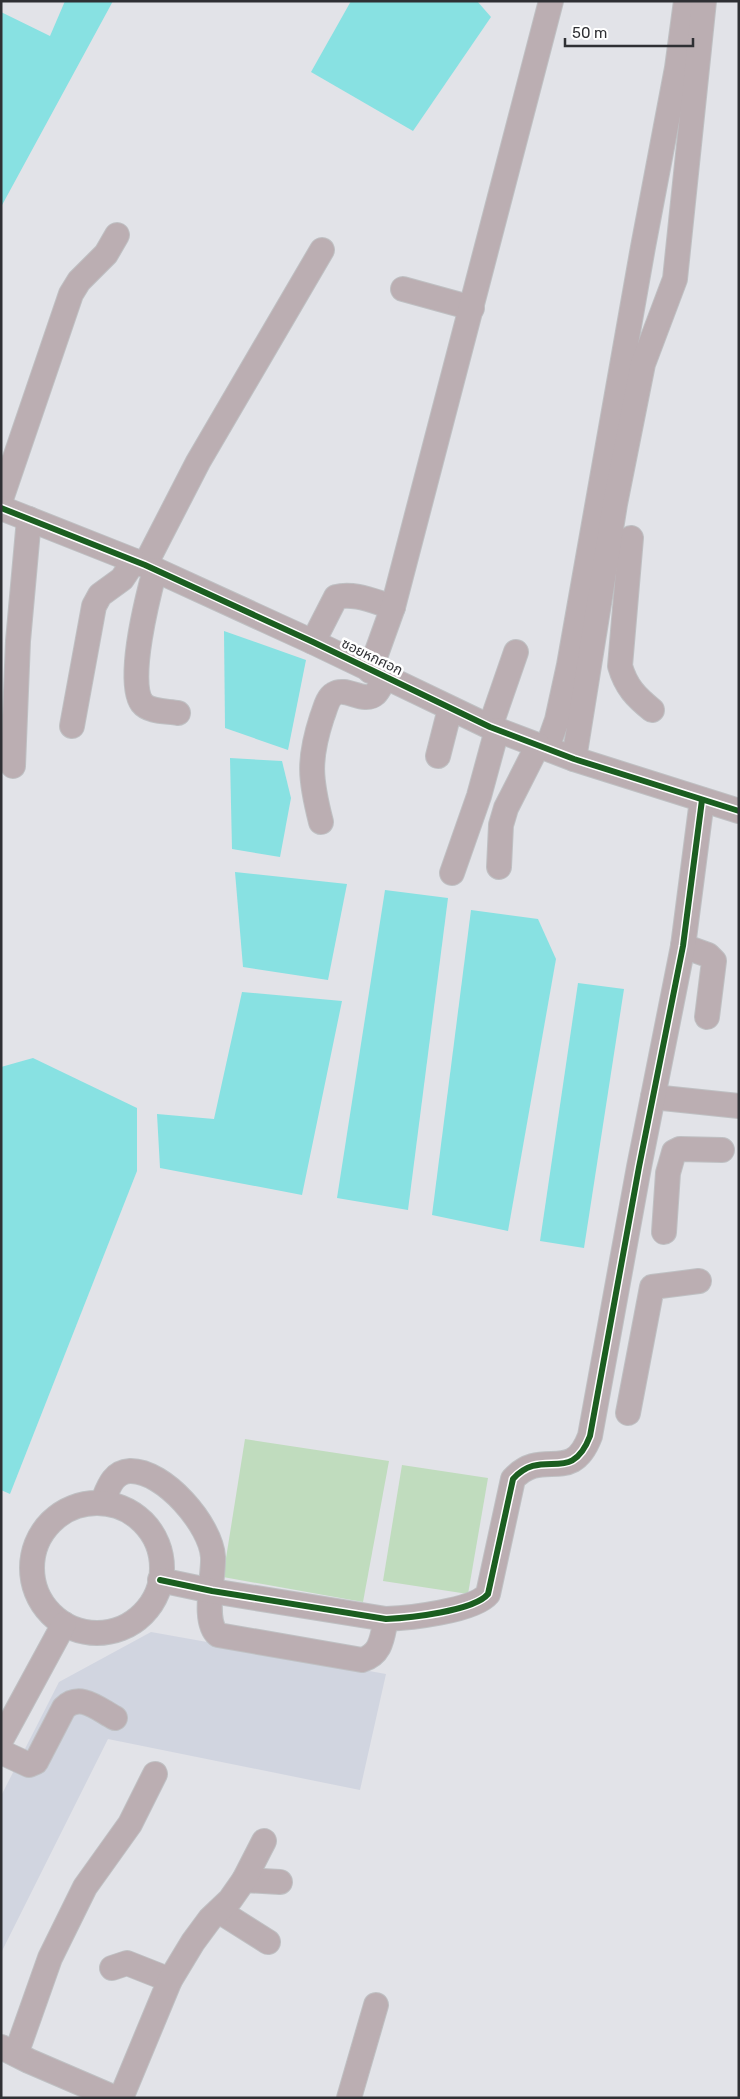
<svg xmlns="http://www.w3.org/2000/svg" width="740" height="2099" viewBox="0 0 740 2099" font-family="Rubik,'Noto Sans Thai',sans-serif">
  <rect width="100%" height="100%" fill="#e2e3e8"/>
  <!-- built -->
  <polygon fill="#d1d5e0" points="151,1632 386,1674 360,1790 108,1739 1,1953 1,1796 59,1682"/>
  <!-- green -->
  <g fill="#c0dcbe">
    <polygon points="245,1439 389,1461 363,1602 223,1577"/>
    <polygon points="402,1465 488,1478 468,1594 383,1581"/>
  </g>
  <!-- water -->
  <g fill="#88e1e2">
    <polygon points="65,1 113,1 1,207 1,12 50,36"/>
    <polygon points="351,1 477,1 491,17 413,131 311,72"/>
    <polygon points="224,631 306,660 288,750 225,728"/>
    <polygon points="230,758 282,761 291,798 280,857 232,849"/>
    <polygon points="235,872 347,884 328,980 243,967"/>
    <polygon points="385,890 448,898 408,1210 337,1198"/>
    <polygon points="471,910 538,919 556,959 508,1231 432,1215"/>
    <polygon points="578,983 624,989 584,1248 540,1241"/>
    <polygon points="242,992 342,1001 302,1195 160,1168 157,1114 214,1119"/>
    <polygon points="33,1058 137,1108 137,1171 10,1494 1,1490 1,1067"/>
  </g>
  <g fill="none" stroke-linecap="round" stroke-linejoin="round">
    <defs>
      <g id="minor">
        <polyline points="403,289 472,308"/>
        <polyline points="1,499 71,294 79,281 106,254 117,235"/>
        <polyline points="1,508 145,565 313,642 490,727 574,759 739,811"/>
        <path d="M 631,538 L 620,666 C 626,687 636,697 652,710"/>
        <polyline points="145,565 198,462 322,250"/>
        <path d="M 155,570 C 148,596 126,682 142,703 C 149,712 167,711 178,713"/>
        <path d="M 313,642 L 336,597 C 354,592 375,602 393,607"/>
        <polyline points="370,671 393,607 551,1"/>
        <polyline points="72,726 94,606 100,595 122,579 134,561"/>
        <polyline points="490,727 516,652"/>
        <polyline points="547,748 557,720 569,665 643,247 677,68 686,1"/>
        <polyline points="438,756 450,709"/>
        <polyline points="574,759 615,504 643,364 675,279 704,1"/>
        <polyline points="13,766 18,641 29,519"/>
        <path d="M 321,822 C 310,779 308,760 322,717 C 325,710 327,698 334,694 C 346,686 364,704 375,694 C 379,690 382,683 385,678"/>
        <polyline points="499,867 501,825 506,808 538,745"/>
        <polyline points="452,873 479,796 497,730"/>
        <polyline points="683,946 708,955 714,961 707,1017"/>
        <polyline points="653,1097 739,1106"/>
        <polyline points="664,1232 668,1173 674,1152 680,1149 722,1150"/>
        <polyline points="628,1413 652,1287 699,1281"/>
        <path d="M 102,1503 C 108,1489 112,1472 130,1471 C 164,1470 211,1525 213,1557 C 214,1578 202,1621 218,1635 L 362,1660 C 382,1654 382,1637 386,1619"/>
        <circle cx="97" cy="1568" r="65"/>
        <path d="M 160,1580 L 212,1591 L 386,1619 C 409,1618 474,1611 488,1594 L 513,1479 C 543,1446 571,1486 590,1436 L 639,1167 L 683,946 L 702,800"/>
        <polyline points="1,1740 64,1624"/>
        <path d="M 1,1752 L 29,1765 L 36,1762 L 64,1708 C 80,1692 98,1709 115,1718"/>
        <polyline points="244,1880 280,1882"/>
        <polyline points="219,1911 268,1942"/>
        <polyline points="112,1968 127,1963 170,1980"/>
        <polyline points="1,2047 29,2061 115,2098"/>
        <polyline points="16,2054 50,1958 85,1887 130,1824 155,1774"/>
        <polyline points="121,2098 170,1980 193,1942 210,1919 230,1900 244,1880 264,1841"/>
        <polyline points="349,2098 376,2005"/>
      </g>
    </defs>
    <!-- minor casing -->
    <use href="#minor" stroke="#bfc0c3" stroke-width="26"/>
    <!-- minor -->
    <use href="#minor" stroke="#bbaeb2" stroke-width="24"/>
    <defs>
      <g id="cycleway">
        <polyline points="1,508 145,565 313,642 490,727 574,759 739,811"/>
        <path d="M 160,1580 L 212,1591 L 386,1619 C 409,1618 474,1611 488,1594 L 513,1479 C 543,1446 571,1486 590,1436 L 639,1167 L 683,946 L 702,800"/>
      </g>
    </defs>
    <!-- cycleway casing -->
    <use href="#cycleway" stroke="#fff" stroke-width="9"/>
    <!-- cycleway -->
    <use href="#cycleway" stroke="#1b5e20" stroke-width="6"/>
  </g>
  <g text-anchor="middle" dominant-baseline="central" stroke-width="5" stroke-linejoin="round" paint-order="stroke">
    <!-- street labels -->
    <g font-size="14" fill="#2f3034" stroke="#fff">
      <text transform="translate(372 657) rotate(26)">ซอยหกศอก</text>
    </g>
  </g>
  <!-- border -->
  <rect width="740" height="2099" fill="none" stroke="#2f3034" stroke-width="5"/>
  <!-- scale -->
  <path d="M565 38v8h128v-8" fill="none" stroke="#2f3034" stroke-width="2.5"/>
  <text x="572" y="38" font-size="15" fill="#2f3034" stroke="#ffffff" stroke-width="4" paint-order="stroke">50 m</text>
</svg>
